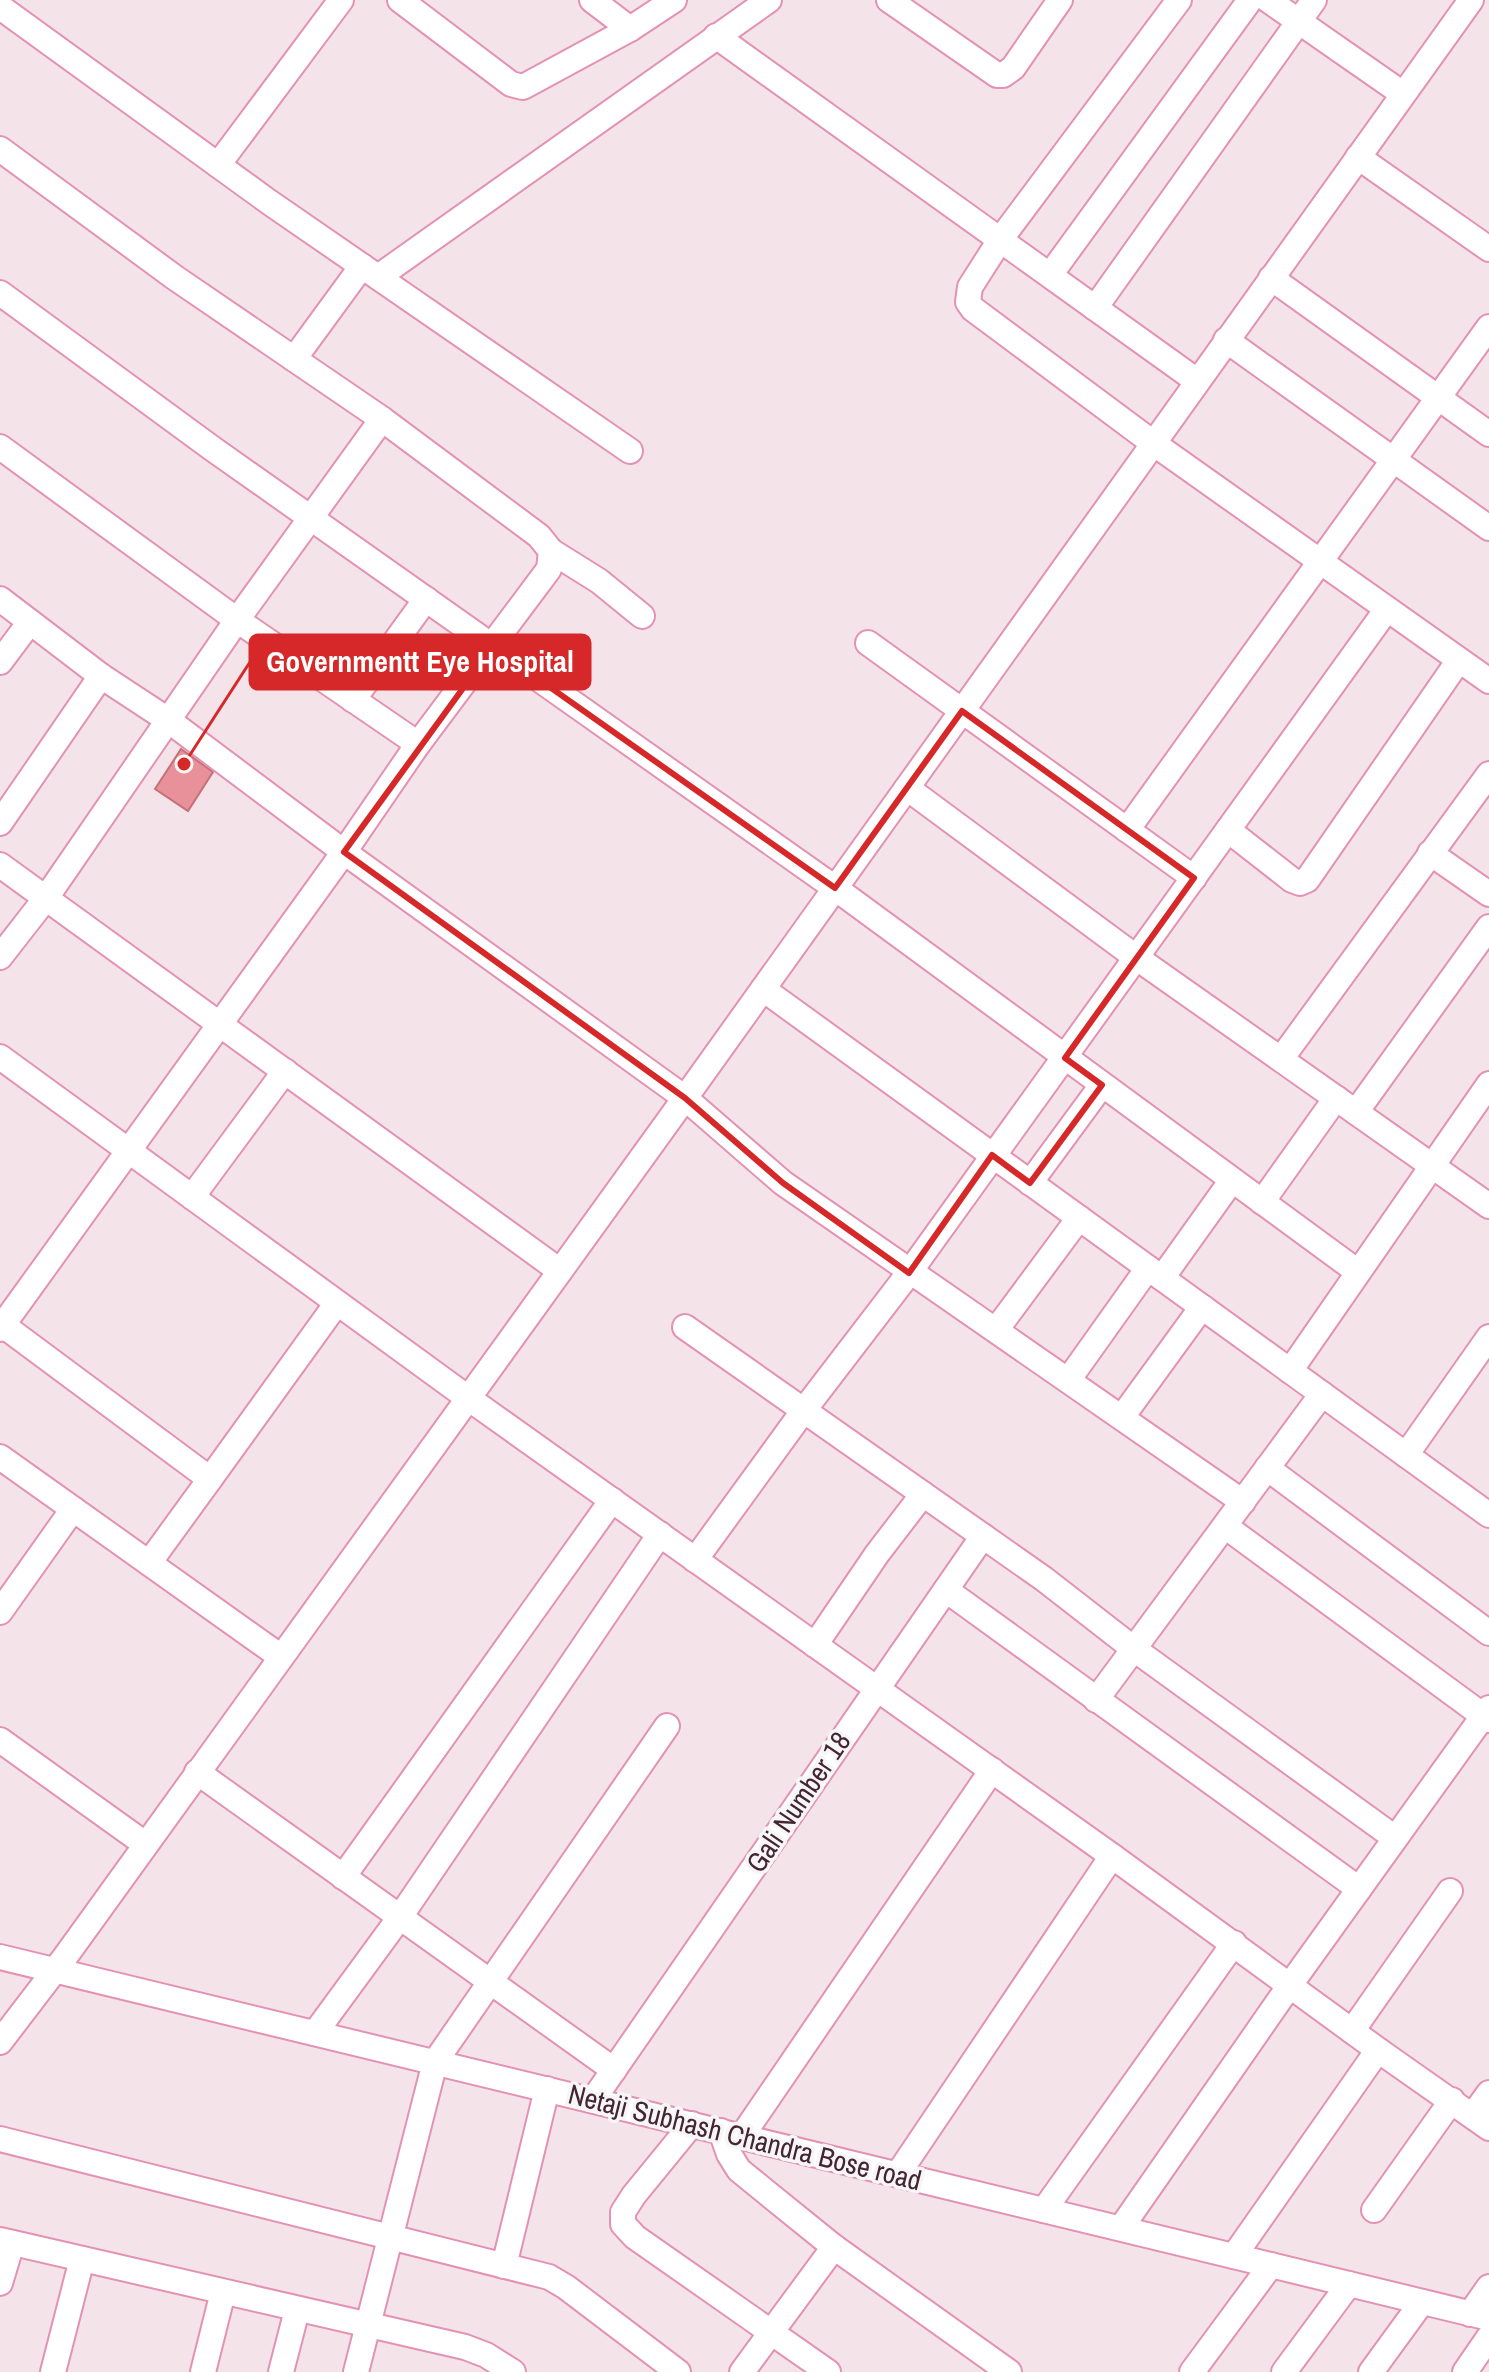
<svg xmlns="http://www.w3.org/2000/svg" width="1489" height="2372" viewBox="0 0 1489 2372" font-family="'Archivo Narrow',sans-serif">
  <rect width="100%" height="100%" fill="#f5e3ea"/>
  <!-- building -->
  <polygon fill="#e8919a" stroke="#c5717a" stroke-width="2" points="181,749 213,772 188,811 155,789"/>
  <g fill="none" stroke-linecap="round" stroke-linejoin="round">
    <defs>
      <g id="minor">
        <polyline points="400,0 511,84 523,87 630,29 674,0"/>
        <polyline points="592,0 630,29"/>
        <polyline points="889,0 997,75 1003,75 1013,68 1060,0"/>
        <polyline points="1179,0 1000,240 970,287 968,302 973,309 1153,443 1489,681"/>
        <polyline points="1268,0 1403,94"/>
        <polyline points="0,7 269,202 630,451"/>
        <polyline points="716,36 1197,381"/>
        <polyline points="0,149 174,277 382,419 539,536 551,551 549,569 418,744 344,852 0,1329"/>
        <polyline points="1358,157 1489,249"/>
        <polyline points="218,165 341,0"/>
        <polyline points="1050,275 1250,0"/>
        <polyline points="378,277 769,0"/>
        <polyline points="1271,278 1489,434"/>
        <polyline points="0,293 213,449 835,888 1358,1272"/>
        <polyline points="1095,308 1314,0"/>
        <polyline points="1226,340 1489,528"/>
        <polyline points="294,359 362,266"/>
        <polyline points="0,447 237,620 418,744"/>
        <polyline points="551,551 599,581 642,616"/>
        <polyline points="0,599 101,676 168,720 344,852 685,1098 783,1183 1243,1502"/>
        <polyline points="868,643 1194,878"/>
        <polyline points="0,662 30,622"/>
        <polyline points="353,700 426,599"/>
        <polyline points="907,788 1137,958 1489,1206"/>
        <polyline points="0,823 101,676"/>
        <polyline points="1127,830 1489,327"/>
        <polyline points="1228,830 1292,880 1300,883 1307,880 1459,660"/>
        <polyline points="1430,853 1489,894"/>
        <polyline points="0,865 560,1271"/>
        <polyline points="0,957 46,898 237,620 382,419"/>
        <polyline points="763,989 1489,1515"/>
        <polyline points="0,1057 468,1398 1112,1856 1378,2050 1489,2128"/>
        <polyline points="1281,1059 1489,774"/>
        <polyline points="1356,1112 1489,927"/>
        <polyline points="1030,1183 1102,1085"/>
        <polyline points="192,1197 285,1071"/>
        <polyline points="1262,1202 1336,1098"/>
        <polyline points="1162,1278 1232,1180"/>
        <polyline points="0,1323 210,1479 337,1303"/>
        <polyline points="685,1327 1044,1579 1134,1649 1395,1838"/>
        <polyline points="996,1330 1079,1218"/>
        <polyline points="1290,1371 1489,1084"/>
        <polyline points="1069,1379 1148,1268"/>
        <polyline points="1122,1417 1202,1307"/>
        <polyline points="1406,1455 1489,1337"/>
        <polyline points="0,1457 281,1657"/>
        <polyline points="1267,1468 1489,1633"/>
        <polyline points="1225,1526 1489,1720"/>
        <polyline points="695,1560 804,1410 909,1273 1387,609"/>
        <polyline points="149,1563 210,1479"/>
        <polyline points="946,1590 1359,1889"/>
        <polyline points="0,1612 73,1509"/>
        <polyline points="815,1645 877,1554 923,1494"/>
        <polyline points="1096,1700 1322,1394"/>
        <polyline points="0,1740 145,1844"/>
        <polyline points="197,1772 614,2070"/>
        <polyline points="343,1877 612,1500"/>
        <polyline points="0,1957 1489,2318"/>
        <polyline points="1352,2031 1450,1891"/>
        <polyline points="315,2033 400,1917 660,1534"/>
        <polyline points="0,2042 65,1957 685,1098 1471,0"/>
        <polyline points="593,2100 983,1536"/>
        <polyline points="1473,2115 1489,2093"/>
        <polyline points="692,2124 634,2195 623,2212 623,2224 635,2237 828,2372"/>
        <polyline points="721,2131 729,2154 739,2170 766,2192 834,2247 1009,2372"/>
        <polyline points="742,2136 992,1770"/>
        <polyline points="0,2139 549,2277 566,2287 678,2372"/>
        <polyline points="898,2174 1112,1856"/>
        <polyline points="1044,2210 1234,1943"/>
        <polyline points="1374,2210 1452,2100"/>
        <polyline points="1121,2228 1290,1985 1489,1708"/>
        <polyline points="0,2240 465,2347 486,2355 513,2372"/>
        <polyline points="1234,2256 1378,2050"/>
        <polyline points="504,2266 547,2089"/>
        <polyline points="0,2283 12,2243"/>
        <polyline points="1470,2314 1489,2287"/>
        <polyline points="53,2372 82,2259"/>
        <polyline points="203,2372 223,2292"/>
        <polyline points="281,2372 297,2310"/>
        <polyline points="356,2372 435,2062 667,1726"/>
        <polyline points="742,2372 834,2247"/>
        <polyline points="1192,2372 1271,2265"/>
        <polyline points="1284,2372 1349,2284"/>
        <polyline points="1371,2372 1422,2302"/>
        <polyline points="1465,2372 1489,2337"/>
      </g>
    </defs>
    <!-- minor casing -->
    <use href="#minor" stroke="#e392b3" stroke-width="28"/>
    <!-- minor -->
    <use href="#minor" stroke="#fff" stroke-width="24"/>
  </g>
  <!-- marked area -->
  <path fill="none" stroke="#d62828" stroke-width="6" stroke-linejoin="round" d="M 493,647 L 835,888 L 962,711 L 1194,878 L 1065,1058 L 1102,1085 L 1030,1183 L 992,1155 L 909,1273 L 783,1183 L 685,1098 L 344,852 Z"/>
  <g text-anchor="middle" dominant-baseline="central" stroke-width="7" stroke-linejoin="round" paint-order="stroke">
    <!-- street labels -->
    <g font-size="28" fill="#452533" stroke="#f6f6f6">
      <text transform="translate(798 1802) rotate(-56)">Gali Number 18</text>
      <text transform="translate(745 2137) rotate(14)">Netaji Subhash Chandra Bose road</text>
    </g>
  </g>
  <!-- callouts -->
  <path fill="none" stroke="#d62828" stroke-width="3" d="M184 764L250 662"/>
  <circle fill="#d62828" stroke="#f6f6f6" stroke-width="3" cx="184" cy="764" r="8"/>
  <rect fill="#d62828" stroke="#d62828" stroke-width="3" x="250" y="635" width="340" height="54" rx="8"/>
  <g font-size="30" text-anchor="middle" font-weight="bold" fill="#fff">
    <text x="420" y="672">Governmentt Eye Hospital</text>
  </g>
</svg>
